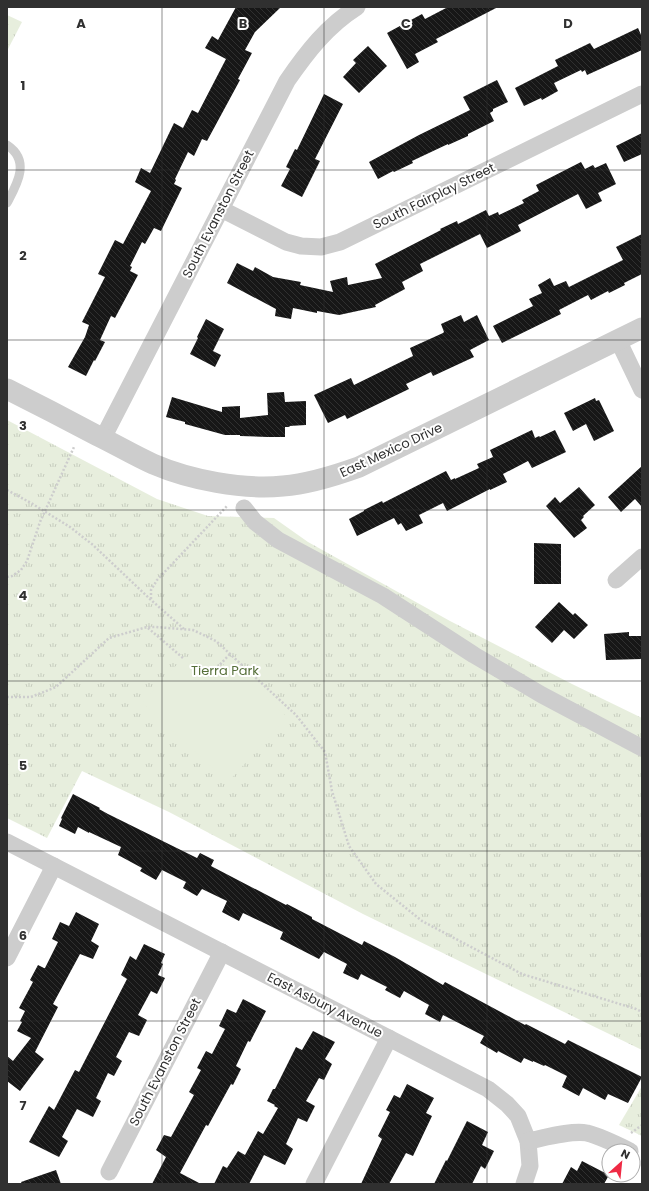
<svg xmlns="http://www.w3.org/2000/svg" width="649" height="1191" viewBox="0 0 649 1191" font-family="Poppins,sans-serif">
  <defs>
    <pattern id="park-tufts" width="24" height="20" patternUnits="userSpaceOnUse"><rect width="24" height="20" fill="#e7eedd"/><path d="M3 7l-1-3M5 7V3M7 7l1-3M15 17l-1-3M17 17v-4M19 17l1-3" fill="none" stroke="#c6ccbe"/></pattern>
    <pattern id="building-back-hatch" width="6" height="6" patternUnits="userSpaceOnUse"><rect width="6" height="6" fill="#171717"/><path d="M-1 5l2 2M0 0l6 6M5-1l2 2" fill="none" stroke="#303030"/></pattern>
  </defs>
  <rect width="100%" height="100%" fill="#fff"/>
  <!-- park -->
  <g fill="url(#park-tufts)">
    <polygon points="7,15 22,22 7,51"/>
    <polygon points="7,420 157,499 208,516 274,518 308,542 450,621 572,684 642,718 642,1050 363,914 169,812 82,771 47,838 7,818"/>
    <polygon points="642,1086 642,1136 619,1125"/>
  </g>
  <!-- pitch -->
  <polygon fill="#e7eedd" points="183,658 208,682 227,661 287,717 228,782 142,703"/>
  <!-- building -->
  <g fill="url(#building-back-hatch)">
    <polygon points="236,7 281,7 255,32 245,50 252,53 238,79 240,80 207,141 202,139 194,156 188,152 175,179 176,180 174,184 182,188 161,231 154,228 145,244 142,242 130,266 132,267 130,271 138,275 115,318 111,316 100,340 105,342 95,361 94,360 86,376 68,367 85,337 89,325 82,322 105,277 98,274 115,240 123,244 151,191 135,182 141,168 150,173 174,123 183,128 192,110 198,113 226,59 205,48 212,36 218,40"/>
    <polygon points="448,7 498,7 436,39 438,42 415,54 419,62 407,69 387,33 422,14 425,19"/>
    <polygon points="638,28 642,37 642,50 587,75 585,70 582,72 581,70 554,83 558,91 542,100 541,98 524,106 515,88 558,66 555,60 590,43 594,49"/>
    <polygon points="368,46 387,66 359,93 343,77 356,63 353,60"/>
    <polygon points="497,80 508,102 493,109 493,111 490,113 494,121 468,134 468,136 448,145 448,144 412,161 413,163 394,172 393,171 378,179 369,162 419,135 470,110 463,97"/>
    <polygon points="324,94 343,104 315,159 320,161 302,197 281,186 290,169 286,167 295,149 297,150"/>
    <polygon points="642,133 642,154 624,162 616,146"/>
    <polygon points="581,162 585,169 593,165 595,168 606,163 616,184 598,193 602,201 586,209 578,194 518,225 521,231 487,248 480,234 420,264 423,271 402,282 405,289 375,305 376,307 339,315 317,311 317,313 293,308 291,319 275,316 276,309 227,283 237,263 253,271 255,267 273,277 301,282 300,285 333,292 330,281 347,277 348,285 382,278 375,264 441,230 440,229 457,221 458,224 486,210 489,216 498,212 499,215 524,203 522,200 539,191 536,185"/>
    <polygon points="642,234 642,274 624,283 625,285 609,293 608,291 591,300 588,295 559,310 561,314 502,343 493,326 533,306 529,299 542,293 538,285 550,278 554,286 566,281 569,287 623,260 616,247"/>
    <polygon points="461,315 464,322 477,315 489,340 470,350 474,357 433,376 431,372 406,384 409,389 347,419 345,415 328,423 314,395 351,378 354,385 413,356 410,348 443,333 444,332 441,324"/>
    <polygon points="206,319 224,329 213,351 221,355 215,367 190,354 198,338 197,337"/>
    <polygon points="284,392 285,402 306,401 306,425 289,426 290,427 285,427 285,437 268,437 240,436 240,435 225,435 185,424 185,422 166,417 172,397 222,412 222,407 240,406 240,418 268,415 267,393"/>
    <polygon points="595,398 596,401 599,400 614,431 594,441 586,424 573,431 564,413"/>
    <polygon points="532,430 535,438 539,436 540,437 555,430 566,452 532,468 528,461 503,474 507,482 490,490 490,489 447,511 443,503 419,515 423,523 406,531 401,523 398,525 394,518 357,536 349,519 364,511 364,510 382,501 383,503 446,471 451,480 455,478 455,479 479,468 477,464 493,457 490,450"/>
    <polygon points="642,466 642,507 635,499 621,512 608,497"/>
    <polygon points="579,487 595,505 583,516 584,517 581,520 587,528 574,538 546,506 555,497 560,503"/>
    <polygon points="534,543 561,544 561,584 534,584"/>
    <polygon points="559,602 573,615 575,613 588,625 574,639 564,630 552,643 535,627"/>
    <polygon points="629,632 629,636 642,636 642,659 606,660 604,634"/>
    <polygon points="73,794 100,808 99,809 108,814 197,858 200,853 214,860 211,866 286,905 287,904 312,917 312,919 362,945 364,941 395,957 443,985 445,982 525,1025 526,1024 565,1044 568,1040 642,1077 628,1103 608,1094 605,1100 583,1088 579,1096 562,1087 567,1076 545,1065 544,1066 533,1061 533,1062 524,1058 521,1063 498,1051 497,1053 480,1043 484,1036 443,1015 440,1022 425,1014 429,1005 404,991 400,998 385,990 387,987 361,974 358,980 343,973 347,964 324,952 319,959 280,939 283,932 243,913 239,921 222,912 227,901 202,889 197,896 183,888 186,882 162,870 156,880 140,871 142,868 118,855 121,847 89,832 89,833 78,827 75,834 59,826 62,819 61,818"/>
    <polygon points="76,912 99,924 91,941 99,946 93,959 80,954 53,1004 58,1007 35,1052 44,1059 20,1091 7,1081 7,1056 13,1061 31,1038 17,1031 22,1022 20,1021 25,1011 19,1008 33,982 30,980 38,965 44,968 45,968 58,942 52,939 60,922 69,926"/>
    <polygon points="144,944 165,954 161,963 163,964 158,975 165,978 157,994 151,991 138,1015 147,1020 139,1036 129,1032 116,1057 122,1061 114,1076 108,1073 96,1098 101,1101 93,1117 77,1109 62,1137 68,1141 59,1157 29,1142 49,1106 54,1110 75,1070 79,1072 127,979 121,975 130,956 136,960"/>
    <polygon points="243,999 266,1011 250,1042 248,1041 236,1066 241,1069 233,1085 231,1084 208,1126 206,1125 180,1173 201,1184 152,1184 166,1157 156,1150 164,1135 171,1137 194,1095 189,1092 201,1070 197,1068 206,1051 212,1054 225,1029 219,1026 227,1009 236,1013"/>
    <polygon points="313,1031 335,1042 325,1059 332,1064 324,1080 319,1078 306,1101 315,1106 307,1122 298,1118 286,1144 293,1149 285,1165 264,1155 249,1184 214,1184 223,1166 227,1168 238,1151 245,1155 258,1131 263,1134 278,1108 274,1106 275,1105 267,1101 273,1089 275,1089 296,1047 302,1050"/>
    <polygon points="407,1084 434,1098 426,1113 432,1116 413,1156 406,1153 389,1184 361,1184 382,1139 378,1136 390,1112 386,1110 394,1095 400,1098"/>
    <polygon points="467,1121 488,1132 482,1145 494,1151 485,1169 481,1166 472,1184 434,1184 446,1160 447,1161"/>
    <polygon points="582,1161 609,1175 604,1184 562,1184 571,1167 577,1171"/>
    <polygon points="56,1170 61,1184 22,1184 21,1182"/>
  </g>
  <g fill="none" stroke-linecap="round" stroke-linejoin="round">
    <!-- path -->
    <g stroke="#cdcdcd" stroke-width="2.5" stroke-dasharray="2 2" stroke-linecap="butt">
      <polyline points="7,490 31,503 70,527 93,545 151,600 184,629"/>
      <polyline points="7,577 12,576 21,570 27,561 40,522 74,447"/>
      <polyline points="151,599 151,590 157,580 227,506"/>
      <polyline points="148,628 183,658"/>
      <polyline points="209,676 230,654"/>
      <polyline points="7,697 31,697 56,687 109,638 147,627 156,627 193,630 216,641 296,715 325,752 332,791 349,846 376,884 422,921 522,974 636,1009 642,1012"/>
      <polyline points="631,1133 642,1125"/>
    </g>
    <!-- service -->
    <path stroke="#cdcdcd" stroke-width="9" d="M 7,145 C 31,161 17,184 7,203"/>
    <!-- minor -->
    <g stroke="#cdcdcd" stroke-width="17">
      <polyline points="221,209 286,242 301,246 321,247 340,242 642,94"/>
      <polyline points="618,340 642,390"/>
      <path d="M 103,438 L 287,81 C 307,52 327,26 357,7"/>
      <polyline points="244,508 255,522 278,540 383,596 474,655 542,695 642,748"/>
      <polyline points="616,580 642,557"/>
      <polyline points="7,842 488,1089 507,1104 518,1116 528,1141 530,1166 524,1184"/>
      <polyline points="7,958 54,866"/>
      <path d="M 528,1141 C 544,1138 571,1130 587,1133 C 602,1137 616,1144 630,1151"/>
      <polyline points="109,1172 222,952"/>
      <polyline points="314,1184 389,1038"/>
    </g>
    <!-- tertiary -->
    <path stroke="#cdcdcd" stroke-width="21" d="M 7,389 C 37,404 66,419 96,435 C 115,444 133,455 153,464 C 190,480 243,490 283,486 C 309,484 334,476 359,467 L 642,328"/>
  </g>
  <!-- grid -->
  <path fill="none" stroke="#303030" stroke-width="1" stroke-opacity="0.55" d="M 162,7 L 162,1184M 324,7 L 324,1184M 487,7 L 487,1184M 7,170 L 642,170M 7,340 L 642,340M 7,510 L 642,510M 7,681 L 642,681M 7,851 L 642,851M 7,1021 L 642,1021"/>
  <g text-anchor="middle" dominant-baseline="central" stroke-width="4" stroke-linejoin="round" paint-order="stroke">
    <!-- street labels -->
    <g font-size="13" fill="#303030" stroke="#fff">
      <text transform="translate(434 196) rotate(-26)">South Fairplay Street</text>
      <text transform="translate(218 214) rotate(-63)">South Evanston Street</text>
      <text transform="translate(391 450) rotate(-25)">East Mexico Drive</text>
      <text transform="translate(325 1005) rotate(27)">East Asbury Avenue</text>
      <text transform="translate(165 1062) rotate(-63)">South Evanston Street</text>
    </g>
    <!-- park labels -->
    <g font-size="13" fill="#566f3a" stroke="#fff">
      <text x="225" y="670">Tierra Park</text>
    </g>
  </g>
  <g font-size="13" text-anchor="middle" font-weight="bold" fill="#303030" stroke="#fff" stroke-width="4" stroke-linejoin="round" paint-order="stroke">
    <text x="81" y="28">A</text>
    <text x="243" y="28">B</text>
    <text x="406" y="28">C</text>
    <text x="568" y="28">D</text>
    <text x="23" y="90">1</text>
    <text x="23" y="260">2</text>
    <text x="23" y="430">3</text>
    <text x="23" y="600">4</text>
    <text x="23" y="770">5</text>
    <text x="23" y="940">6</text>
    <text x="23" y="1110">7</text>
  </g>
  <!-- border -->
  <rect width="649" height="1191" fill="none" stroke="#303030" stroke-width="16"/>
  <!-- north arrow -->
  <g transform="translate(621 1163) rotate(27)"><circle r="19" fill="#ffffff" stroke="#acacac"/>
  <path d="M0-3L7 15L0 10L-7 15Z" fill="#ef2a44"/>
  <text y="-6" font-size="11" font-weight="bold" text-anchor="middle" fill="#303030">N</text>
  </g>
</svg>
